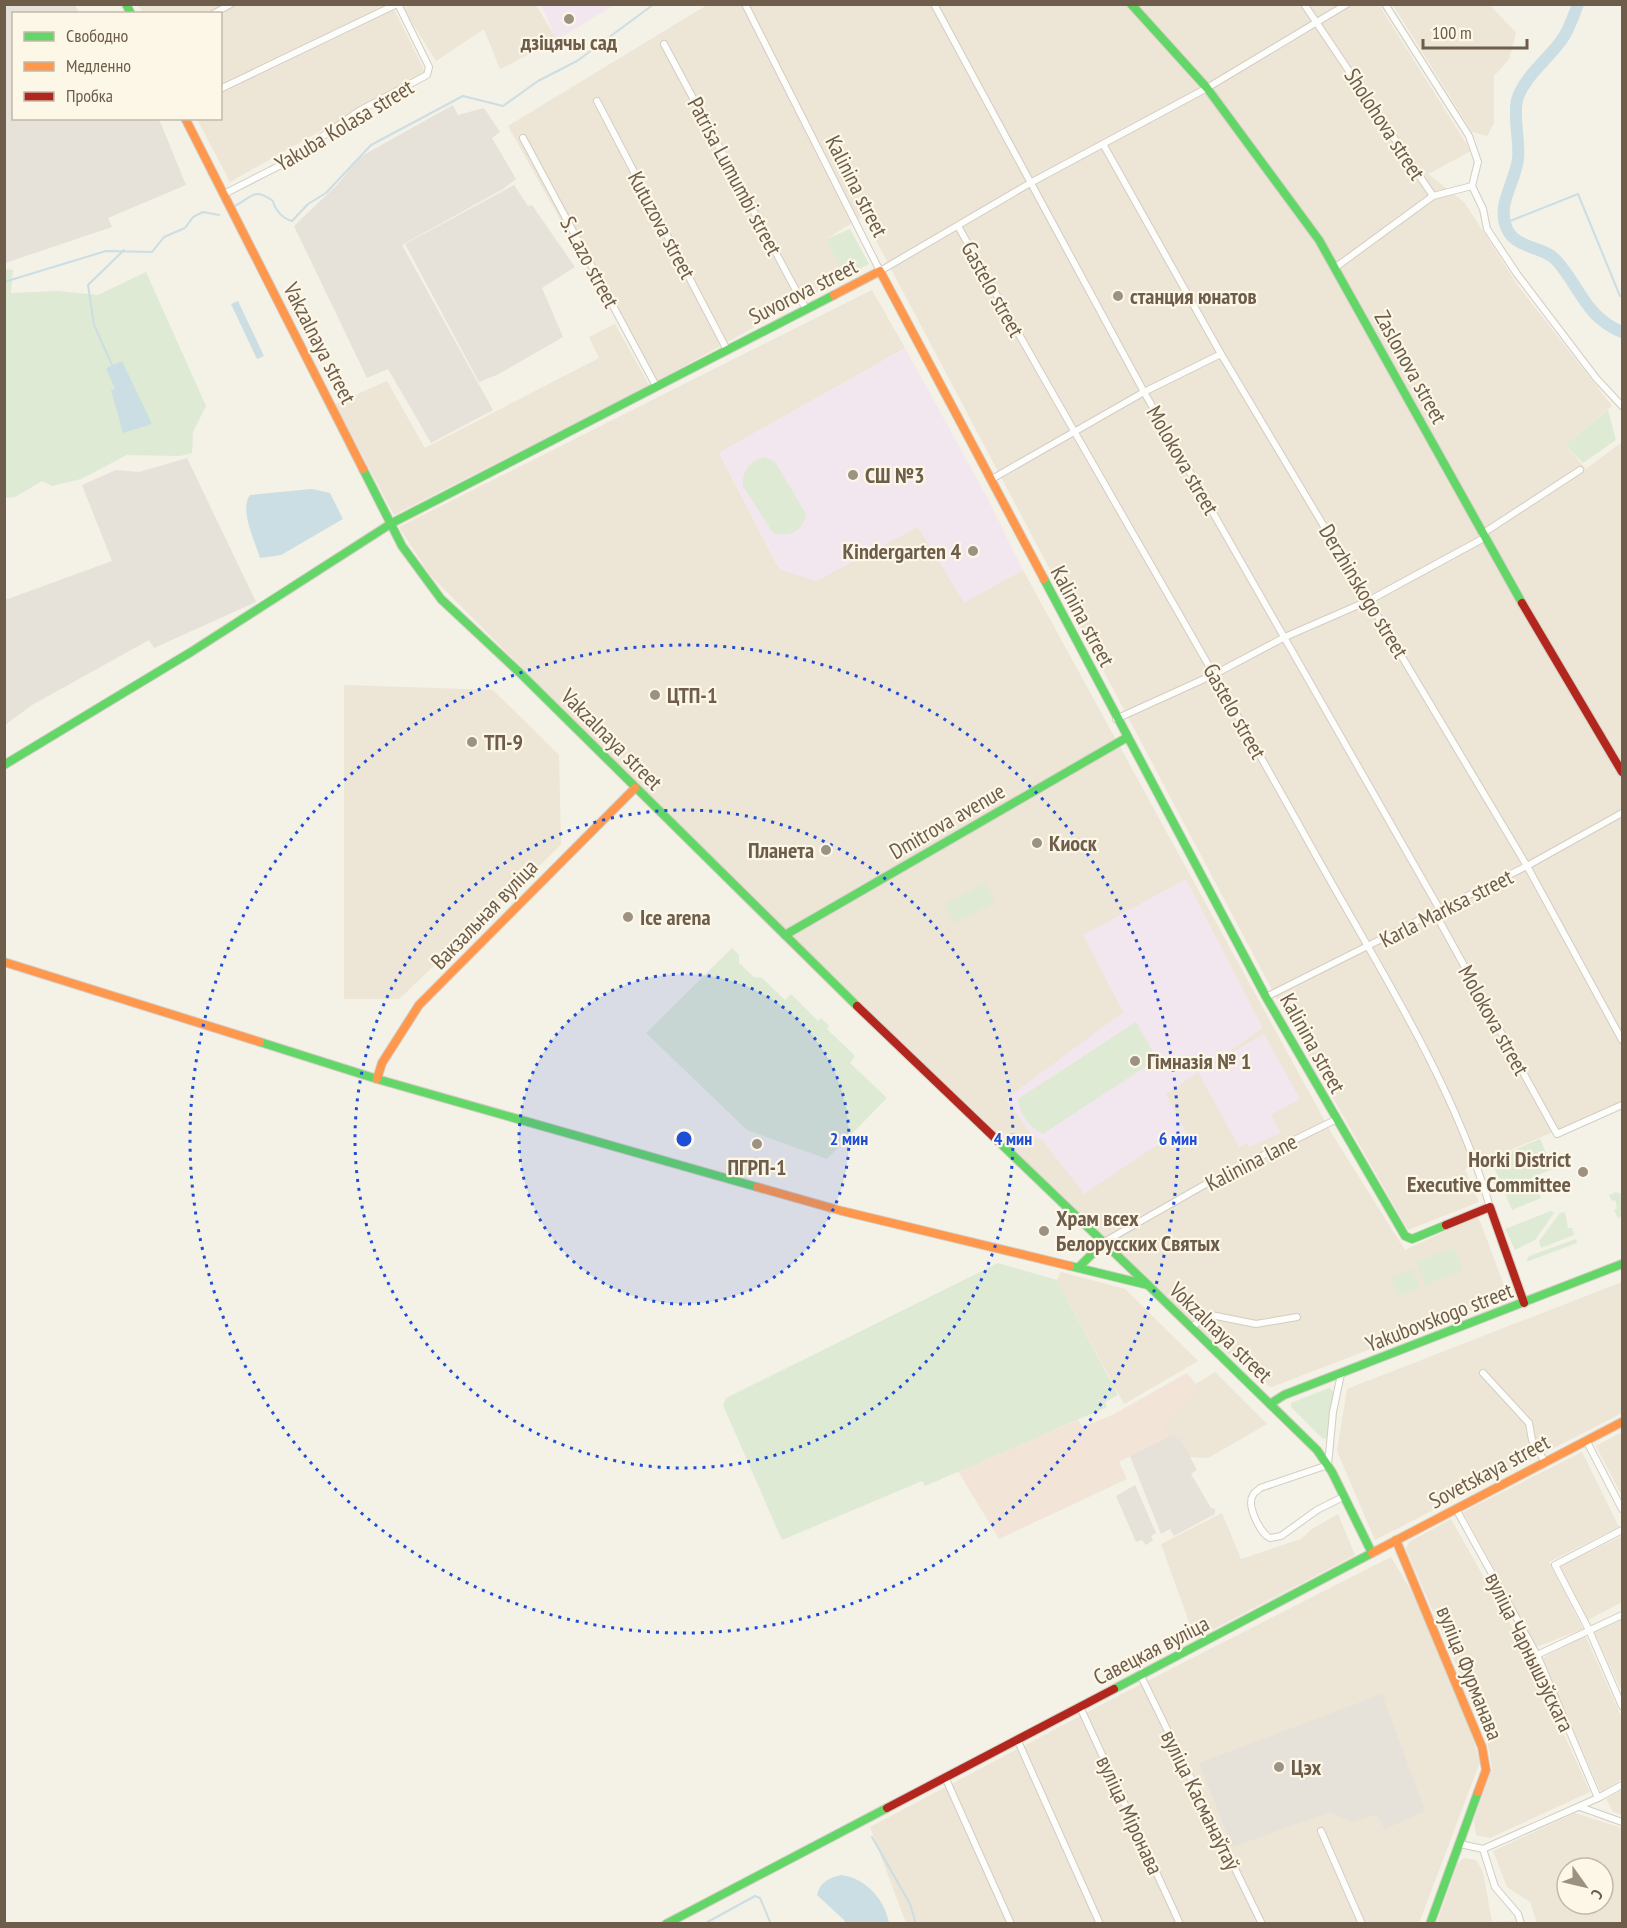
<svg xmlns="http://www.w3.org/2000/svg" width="1627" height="1928" viewBox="0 0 1627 1928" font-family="'PT Sans Narrow',sans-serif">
  <rect width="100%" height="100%" fill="#f4f1e7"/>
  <!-- residential -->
  <g fill="#ede5d5" fill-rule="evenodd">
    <polygon points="412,4 536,5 557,40 500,69 484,29 436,61 403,8"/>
    <polygon points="138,5 392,5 425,72 230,182 197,119 220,118 220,14 143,13"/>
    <polygon points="707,5 1379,5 1471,151 1428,174 1464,202 1519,287 1612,406 1565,445 1586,469 1622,442 1622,1103 1465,1169 1479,1202 1408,1230 1278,1001 863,216 826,239 846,276 652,384 508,126"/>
    <polygon points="1393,5 1490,5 1516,33 1509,59 1494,76 1494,123 1487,136 1472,132"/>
    <polygon points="872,290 905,348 719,453 778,567 816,581 918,526 964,602 1023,570 1332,1134 1405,1250 1478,1216 1508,1296 1272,1387 1267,1385 1222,1349 1094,1233 865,1014 430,575 399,527"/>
    <polygon points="615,324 649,385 394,515 335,404 387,381 425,448 599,358 589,337"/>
    <polygon points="344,685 493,690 559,755 561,845 399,999 344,999"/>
    <polygon points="1061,1272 1125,1289 1198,1361 1124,1404 1057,1280"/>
    <polygon points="1622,1282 1622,1413 1375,1540 1337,1451 1347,1389"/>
    <polygon points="1215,1372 1267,1424 1208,1458 1189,1457 1180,1439 1177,1440 1173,1434 1168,1437 1163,1426 1190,1401 1196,1384"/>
    <polygon points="1622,1432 1622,1496 1596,1446"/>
    <polygon points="1582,1452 1619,1527 1549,1562 1583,1629 1536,1647 1463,1512"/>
    <polygon points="1222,1513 1241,1559 1301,1539 1312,1529 1338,1514 1355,1555 1195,1639 1161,1544"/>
    <polygon points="1451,1519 1530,1659 1590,1792 1490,1838 1476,1835 1474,1819 1492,1768 1486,1734 1406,1549 1409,1542"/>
    <polygon points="1622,1536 1622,1602 1588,1620 1560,1566"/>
    <polygon points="1391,1557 1419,1604 1470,1729 1480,1762 1419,1923 906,1923 870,1827 1118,1696"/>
    <polygon points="1622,1619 1622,1687 1620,1688 1594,1632"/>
    <polygon points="1585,1635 1622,1718 1622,1779 1601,1792 1541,1659"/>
    <polygon points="1622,1790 1622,1815 1613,1812 1606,1799"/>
    <path d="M 1575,1813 L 1622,1828 L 1622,1923 L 1537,1923 L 1530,1902 L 1507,1887 L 1493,1851 ZM 1567,1868 L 1603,1868 L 1603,1904 L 1567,1904 Z"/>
    <polygon points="1464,1858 1476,1860 1483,1872 1492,1922 1514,1921 1515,1923 1437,1923 1458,1863"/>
  </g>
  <!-- commercial -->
  <polygon fill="#f2e5d8" points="1187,1373 1196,1384 1190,1401 1164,1426 1168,1437 1119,1462 1127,1479 999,1539 958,1471 1078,1420 1082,1427 1112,1415"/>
  <!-- industrial -->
  <g fill="#e6e2d9">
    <polygon points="4,5 75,5 79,13 14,14 14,118 159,119 186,185 108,218 112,227 5,263"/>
    <polygon points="453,105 458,115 484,108 500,132 492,138 516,179 503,189 402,245 493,410 431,443 388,369 367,378 294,226 338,184 360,157"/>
    <polygon points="514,185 528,206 532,205 575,267 542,288 563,337 499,374 479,382 405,244"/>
    <polygon points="187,458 256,602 154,648 149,640 32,705 5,725 5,600 112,561 82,485 116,470 139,472"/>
    <polygon points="1174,1434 1177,1440 1180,1438 1197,1470 1191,1474 1211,1508 1215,1509 1215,1514 1174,1536 1170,1529 1161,1534 1130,1456"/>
    <polygon points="1135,1485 1156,1533 1151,1536 1153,1540 1146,1545 1142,1540 1136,1542 1116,1496"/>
    <polygon points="1382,1694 1425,1811 1385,1829 1376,1815 1352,1822 1330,1812 1232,1847 1199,1763"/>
  </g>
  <!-- education -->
  <g fill="#f2e7ef">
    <polygon points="541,5 614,5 557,40"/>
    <polygon points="905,348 987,497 1023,570 964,603 918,527 816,581 780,570 719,453"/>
    <polygon points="1186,879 1263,1028 1201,1071 1264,1034 1300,1099 1271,1115 1281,1133 1249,1147 1247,1143 1239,1147 1198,1072 1166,1094 1187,1134 1167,1146 1163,1141 1084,1194 1043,1141 1030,1133 1006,1099 1123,1012 1083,935"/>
  </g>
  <!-- green -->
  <g fill="#deead3">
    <polygon points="850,229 869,264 846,276 826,239"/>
    <polygon points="4,269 13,270 11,293 58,291 98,295 146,272 206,406 193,432 192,453 180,456 127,455 81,479 52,486 42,481 15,497 5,498"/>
    <polygon points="1608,410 1616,440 1583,463 1565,445"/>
    <path d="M 765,457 L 775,462 L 806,514 C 802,532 791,537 773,533 L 743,486 C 742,469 750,461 765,457 Z"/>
    <polygon points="985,883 995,902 955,923 945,904"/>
    <polygon points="732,948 739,955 739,963 754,977 762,978 785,1000 791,994 818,1021 821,1018 829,1026 827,1029 855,1056 850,1063 887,1098 827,1159 747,1130 646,1033"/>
    <path d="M 1136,1022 L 1157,1059 L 1043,1134 C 1029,1127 1019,1114 1018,1099 Z"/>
    <polygon points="1540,1139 1553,1169 1532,1177 1541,1198 1512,1210 1491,1160"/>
    <polygon points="1616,1192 1622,1194 1622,1216 1618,1218 1614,1210 1617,1208 1615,1200 1612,1201 1609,1195"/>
    <polygon points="1551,1211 1554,1213 1535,1240 1515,1250 1505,1229"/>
    <polygon points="1565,1212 1568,1228 1572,1228 1574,1235 1541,1248 1539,1241 1560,1213"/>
    <polygon points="1576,1239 1577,1243 1526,1262 1529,1256"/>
    <polygon points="1455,1248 1463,1271 1425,1285 1416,1262"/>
    <polygon points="998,1263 1057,1280 1118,1395 1105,1402 1107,1407 925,1486 922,1481 782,1540 723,1405 726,1398"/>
    <polygon points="1412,1269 1420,1288 1399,1296 1391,1278"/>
    <polygon points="1329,1388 1334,1392 1327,1438 1323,1439 1291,1407 1291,1403"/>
  </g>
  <!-- water -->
  <g fill="#cbdee3">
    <polygon points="238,301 264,356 257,359 231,304"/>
    <polygon points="122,361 152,424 123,433 111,390 115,389 106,368"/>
    <path d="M 312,489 L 330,493 L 343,519 L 281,555 L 260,558 C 255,541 239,510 250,495 Z"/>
    <path d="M 841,1875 C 866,1878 885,1900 889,1923 L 845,1923 L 844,1920 L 817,1895 C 820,1882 829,1878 841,1875 Z"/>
  </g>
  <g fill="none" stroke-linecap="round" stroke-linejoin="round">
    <!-- stream -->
    <g stroke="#cbdee3" stroke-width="2">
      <path d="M 235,206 C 252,197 254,187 273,201 C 275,210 283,219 292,221 L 308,204 L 326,193 L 371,145 L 463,96 L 503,106 L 538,81 L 577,61 L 654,4"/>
      <polyline points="1505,223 1578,194 1620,296"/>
      <polyline points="4,282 106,251 152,252 164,237 185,228 193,217 203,212 219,215"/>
      <polyline points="112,365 94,325 88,285 124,250"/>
      <polyline points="872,1837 910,1904 916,1924"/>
      <polyline points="704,1924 755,1896 760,1898 771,1924"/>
    </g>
    <!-- river -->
    <path stroke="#cbdee3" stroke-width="12" d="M 1578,4 C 1574,15 1569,29 1563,38 C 1550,58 1524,76 1517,100 C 1513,119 1520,140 1518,159 C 1515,183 1496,205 1507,229 C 1516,249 1543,246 1556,260 C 1580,286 1585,317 1622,332"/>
    <defs>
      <g id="street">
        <polyline points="745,4 880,271 1032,182 1207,88 1347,4"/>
        <polyline points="934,4 1144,392 1440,910"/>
        <polyline points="1304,4 1433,196"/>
        <polyline points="1385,4 1469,136 1478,162 1472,186"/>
        <polyline points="213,14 231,4"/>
        <polyline points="664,44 806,309"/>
        <polyline points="220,89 397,4"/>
        <polyline points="597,101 727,350"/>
        <polyline points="523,138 656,386"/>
        <polyline points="1103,144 1221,354 1527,866 1622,1040"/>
        <polyline points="1472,186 1483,209 1487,229 1517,274 1596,378 1622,406"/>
        <polyline points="224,194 281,165 359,111 427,75 429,67 398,4"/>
        <path d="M 958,226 C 1074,435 1197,641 1313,850 C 1377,965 1452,1080 1490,1207"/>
        <polyline points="1336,267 1433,196 1472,186"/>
        <polyline points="990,480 1144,392 1221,354"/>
        <polyline points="1482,534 1580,470"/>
        <polyline points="1116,719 1215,674 1285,637 1370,600 1484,538"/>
        <polyline points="1435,913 1557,1134 1622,1105"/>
        <polyline points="1266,997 1527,866 1622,813"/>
        <polyline points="1104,1242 1213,1180 1335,1120"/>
        <polyline points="1191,1327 1211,1315 1256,1324 1297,1317"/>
        <polyline points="1483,1373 1529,1423 1532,1440 1545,1462"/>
        <path d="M 1341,1374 L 1333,1412 L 1328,1465 L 1260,1488 C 1258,1491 1254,1492 1253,1495 C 1246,1506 1261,1534 1270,1538 L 1281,1536 L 1317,1510 L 1343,1497"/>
        <polyline points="1586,1440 1622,1509"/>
        <polyline points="1456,1509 1537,1655 1598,1798"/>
        <polyline points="1622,1530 1555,1565 1589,1630 1622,1706"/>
        <polyline points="1537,1655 1622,1615"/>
        <polyline points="1141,1676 1262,1924"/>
        <polyline points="1080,1707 1180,1924"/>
        <polyline points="1017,1739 1100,1924"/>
        <polyline points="945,1777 1011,1924"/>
        <polyline points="1580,1807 1622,1822"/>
        <polyline points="1321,1831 1362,1924"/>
        <polyline points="1460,1844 1483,1849 1598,1798 1622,1785"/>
        <polyline points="1483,1849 1495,1887 1518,1914 1521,1924"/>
      </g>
      <g id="fast">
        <polyline points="126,4 131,14"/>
        <polyline points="1131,4 1207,88 1319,240 1522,603"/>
        <polyline points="363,469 402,546 441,599 520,673 857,1006"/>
        <polyline points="392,523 834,295"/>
        <polyline points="1044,579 1266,997 1405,1236 1412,1239 1446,1225"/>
        <polyline points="4,765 191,652 392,523"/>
        <polyline points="785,935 1126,738"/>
        <polyline points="260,1042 377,1079 757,1187"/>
        <polyline points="998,1141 1148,1285"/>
        <polyline points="1070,1266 1148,1285 1317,1450 1332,1472 1372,1553 1114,1689"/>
        <polyline points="1079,1267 1104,1242"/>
        <polyline points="1270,1404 1284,1395 1622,1264"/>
        <polyline points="666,1924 887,1808"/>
        <polyline points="1430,1924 1478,1792"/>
      </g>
      <g id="slow">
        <polyline points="185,118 363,469"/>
        <polyline points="834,295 880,271 1044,579"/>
        <polyline points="4,962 260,1042"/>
        <polyline points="377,1079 382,1063 419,1005 635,788"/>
        <polyline points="757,1187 842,1211 1070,1266"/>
        <polyline points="1396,1540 1482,1747 1486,1770 1478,1792"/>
        <polyline points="1372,1553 1622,1422"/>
      </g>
      <g id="jam">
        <polyline points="1522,603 1622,772"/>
        <polyline points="857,1006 998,1141"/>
        <polyline points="1446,1225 1490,1207 1524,1303"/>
        <polyline points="887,1808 1114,1689"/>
      </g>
    </defs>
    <!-- street casing -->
    <use href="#street" stroke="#d3cdc3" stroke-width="8"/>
    <!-- fast casing -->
    <use href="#fast" stroke="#d4cec4" stroke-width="10"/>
    <!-- slow casing -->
    <use href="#slow" stroke="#d4cec4" stroke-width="10"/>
    <!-- jam casing -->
    <use href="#jam" stroke="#d4cec4" stroke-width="10"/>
    <!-- street -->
    <use href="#street" stroke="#fdfdfb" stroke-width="6"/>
    <!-- fast -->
    <use href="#fast" stroke="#63d668" stroke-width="8"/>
    <!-- slow -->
    <use href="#slow" stroke="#ff974d" stroke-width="8"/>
    <!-- jam -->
    <use href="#jam" stroke="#b3261e" stroke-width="8"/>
  </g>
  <!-- distance rings -->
  <circle cx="684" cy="1139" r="165" fill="#1d4ed8" fill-opacity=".12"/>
  <g fill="none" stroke="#1d4ed8" stroke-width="3" stroke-dasharray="3 6">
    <circle cx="684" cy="1139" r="165"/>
    <circle cx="684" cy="1139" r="329"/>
    <circle cx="684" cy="1139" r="494"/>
  </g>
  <!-- markers -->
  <g fill="#9d9182" stroke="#fdf7e8" stroke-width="2">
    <circle cx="569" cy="19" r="6"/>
    <circle cx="1118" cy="296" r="6"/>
    <circle cx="853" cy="475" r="6"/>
    <circle cx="973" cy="551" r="6"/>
    <circle cx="655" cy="695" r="6"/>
    <circle cx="472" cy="742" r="6"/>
    <circle cx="1037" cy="843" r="6"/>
    <circle cx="826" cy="850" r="6"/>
    <circle cx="628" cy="917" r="6"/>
    <circle cx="1135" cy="1061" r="6"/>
    <circle cx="757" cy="1144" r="6"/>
    <circle cx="1583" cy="1172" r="6"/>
    <circle cx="1044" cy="1231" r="6"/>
    <circle cx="1279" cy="1767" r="6"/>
  </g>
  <g text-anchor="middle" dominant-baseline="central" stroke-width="4.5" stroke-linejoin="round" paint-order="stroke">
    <!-- poi labels -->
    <g font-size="22" font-weight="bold" fill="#6e5d4b" stroke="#fdf7e8" text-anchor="start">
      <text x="569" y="42" text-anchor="middle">дзіцячы сад</text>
      <text x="1130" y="296">станция юнатов</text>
      <text x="865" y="475">СШ №3</text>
      <text x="961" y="551" text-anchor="end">Kindergarten 4</text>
      <text x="667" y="695">ЦТП-1</text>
      <text x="484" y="742">ТП-9</text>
      <text x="1049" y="843">Киоск</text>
      <text x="814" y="850" text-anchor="end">Планета</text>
      <text x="640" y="917">Ice arena</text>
      <text x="1147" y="1061">Гімназія № 1</text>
      <text x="1571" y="1159" text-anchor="end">Horki District<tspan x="1571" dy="25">Executive Committee</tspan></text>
      <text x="757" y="1167" text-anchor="middle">ПГРП-1</text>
      <text x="1056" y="1218">Храм всех<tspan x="1056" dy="25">Белорусских Святых</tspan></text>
      <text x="1291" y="1767">Цэх</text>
    </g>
    <!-- street labels -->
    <g font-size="22" fill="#6e5d4b" stroke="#fdf7e8">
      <text transform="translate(1385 124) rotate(57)">Sholohova street</text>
      <text transform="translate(344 125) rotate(-31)">Yakuba Kolasa street</text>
      <text transform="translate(735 176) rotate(62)">Patrisa Lumumbi street</text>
      <text transform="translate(857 186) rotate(63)">Kalinina street</text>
      <text transform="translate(662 225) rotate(62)">Kutuzova street</text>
      <text transform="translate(590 262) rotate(62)">S. Lazo street</text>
      <text transform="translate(993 289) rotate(61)">Gastelo street</text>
      <text transform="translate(803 291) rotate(-27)">Suvorova street</text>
      <text transform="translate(320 343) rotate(63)">Vakzalnaya street</text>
      <text transform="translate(1411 367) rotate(61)">Zaslonova street</text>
      <text transform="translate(1183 460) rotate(60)">Molokova street</text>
      <text transform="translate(1364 591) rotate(59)">Derzhinskogo street</text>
      <text transform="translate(1083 616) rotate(62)">Kalinina street</text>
      <text transform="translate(1235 711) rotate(61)">Gastelo street</text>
      <text transform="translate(612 739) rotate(45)">Vakzalnaya street</text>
      <text transform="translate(947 821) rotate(-30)">Dmitrova avenue</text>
      <text transform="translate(1446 908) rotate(-27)">Karla Marksa street</text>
      <text transform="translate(484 914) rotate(-46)">Вакзальная вуліца</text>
      <text transform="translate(1494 1020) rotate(61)">Molokova street</text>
      <text transform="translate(1313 1043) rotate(61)">Kalinina street</text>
      <text transform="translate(1251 1162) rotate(-27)">Kalinina lane</text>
      <text transform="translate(1439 1317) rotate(-21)">Yakubovskogo street</text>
      <text transform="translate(1221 1332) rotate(44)">Vokzalnaya street</text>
      <text transform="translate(1489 1471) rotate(-28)">Sovetskaya street</text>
      <text transform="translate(1151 1650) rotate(-27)">Савецкая вуліца</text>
      <text transform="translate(1530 1652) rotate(64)">вуліца Чарнышэўскага</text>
      <text transform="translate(1470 1673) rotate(68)">вуліца Фурманава</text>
      <text transform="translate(1201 1800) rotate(64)">вуліца Касманаўтаў</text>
      <text transform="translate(1130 1815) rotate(65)">вуліца Міронава</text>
    </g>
  </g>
  <circle cx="684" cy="1139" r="9" fill="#1d4ed8" stroke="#fdf7e8" stroke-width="3"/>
  <g font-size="18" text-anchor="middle" font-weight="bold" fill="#1d4ed8" stroke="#fdf7e8" stroke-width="4.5" stroke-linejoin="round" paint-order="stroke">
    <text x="849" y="1145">2 мин</text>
    <text x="1013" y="1145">4 мин</text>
    <text x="1178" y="1145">6 мин</text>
  </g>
  <!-- border -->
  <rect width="1627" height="1928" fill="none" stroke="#6e5d4b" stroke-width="12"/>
  <!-- legend -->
  <rect x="12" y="12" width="210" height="108" fill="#fdf7e8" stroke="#c4b9a9" stroke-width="1.5"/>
  <rect x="24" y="32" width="30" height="9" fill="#63d668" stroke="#c4b9a9" stroke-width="1.5"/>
  <text x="66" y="42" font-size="18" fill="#6e5d4b">Свободно</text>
  <rect x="24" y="62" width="30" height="9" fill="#ff974d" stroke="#c4b9a9" stroke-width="1.5"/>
  <text x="66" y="72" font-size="18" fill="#6e5d4b">Медленно</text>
  <rect x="24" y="92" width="30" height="9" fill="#b3261e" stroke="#c4b9a9" stroke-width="1.5"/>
  <text x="66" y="102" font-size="18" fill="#6e5d4b">Пробка</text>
  <!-- north arrow -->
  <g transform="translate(1585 1886) rotate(124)"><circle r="28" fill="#fdf7e8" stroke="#c4b9a9" stroke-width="1.5"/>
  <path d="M0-4.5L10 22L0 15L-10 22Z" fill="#9d9182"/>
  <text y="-9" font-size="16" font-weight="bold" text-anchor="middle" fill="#6e5d4b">С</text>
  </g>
  <!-- scale -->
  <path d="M1423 39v9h104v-9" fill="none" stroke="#6e5d4b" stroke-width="3"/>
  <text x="1432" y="39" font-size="18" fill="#6e5d4b" stroke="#fdf7e8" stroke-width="4.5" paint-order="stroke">100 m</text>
</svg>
